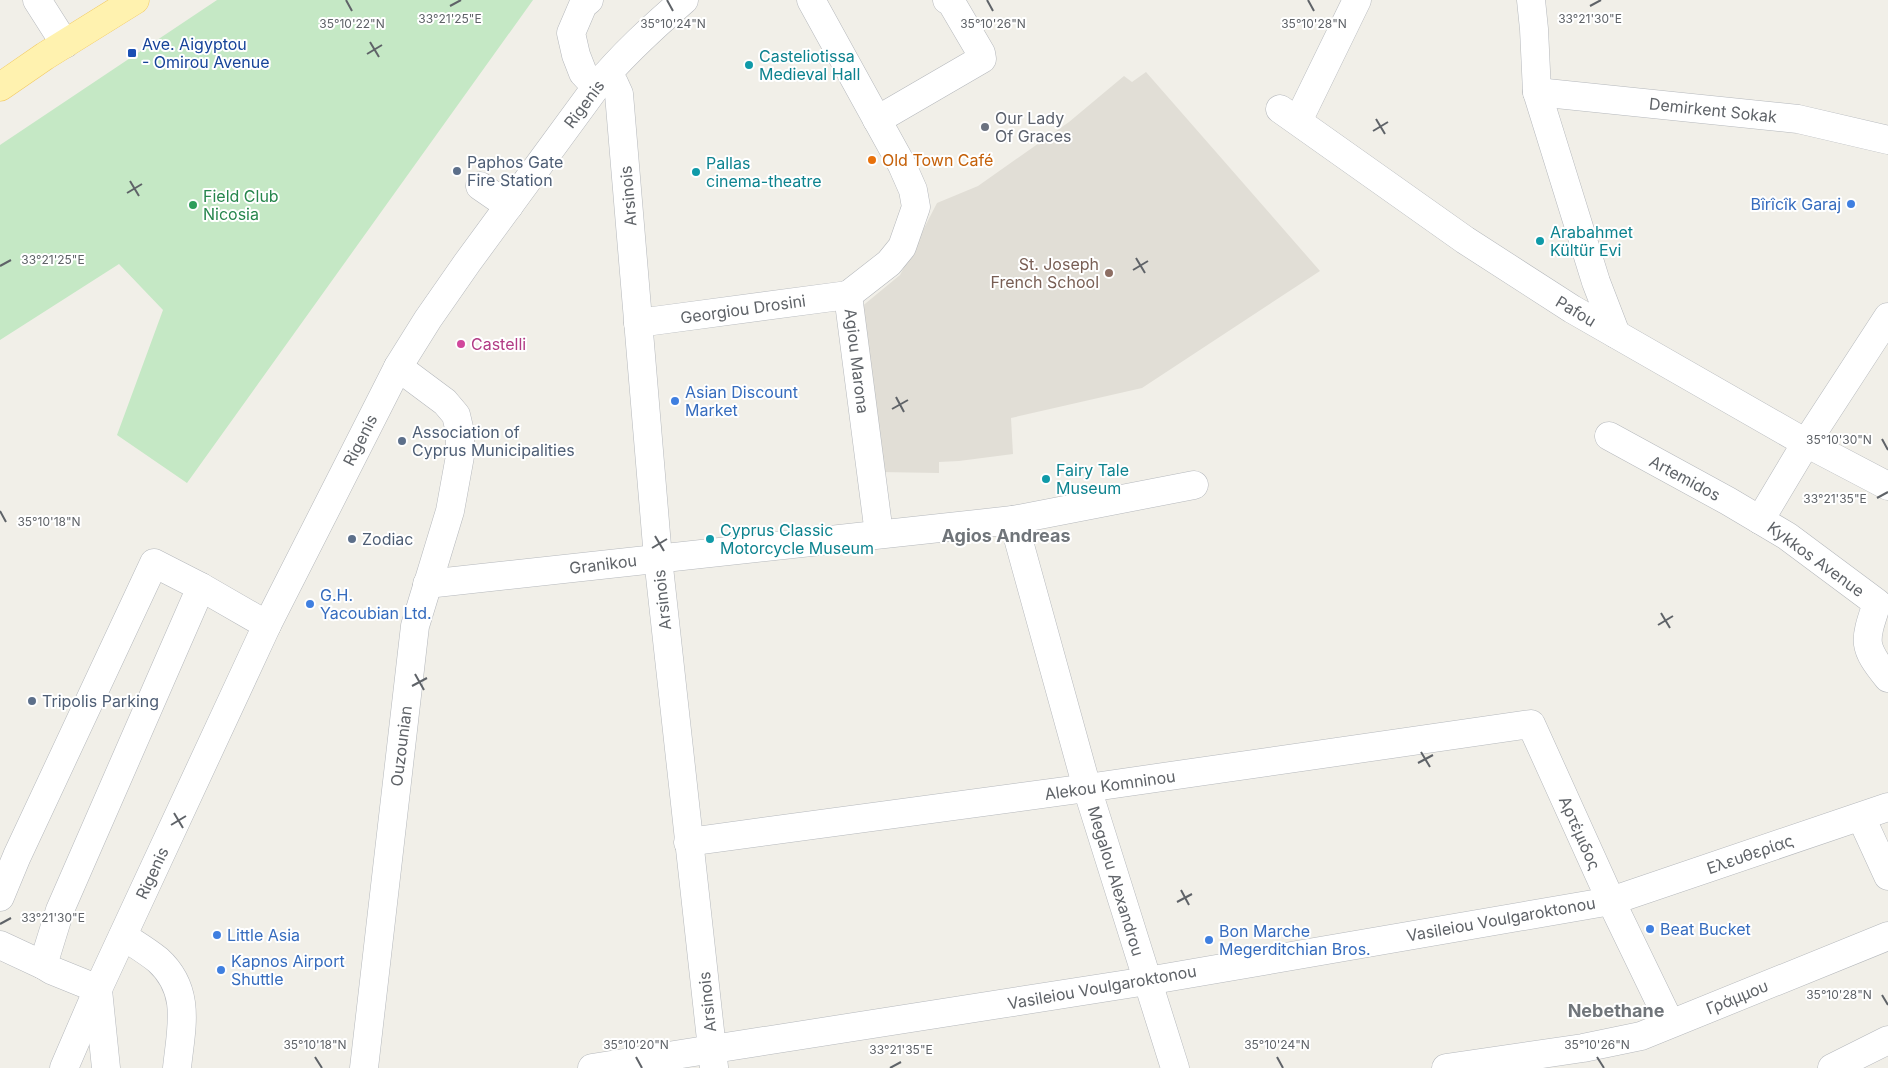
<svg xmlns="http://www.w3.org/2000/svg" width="1888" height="1068" viewBox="0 0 1888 1068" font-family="Inter,sans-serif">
  <rect width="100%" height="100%" fill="#f1efe8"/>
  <!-- education -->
  <polygon fill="#e1ded6" points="1146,72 1320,271 1142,388 1011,418 1013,454 959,461 939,462 939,473 880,472 860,308 900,275 937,203 978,186 1069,122 1124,76 1132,82"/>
  <!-- green -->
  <polygon fill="#c5e8c5" points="217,0 533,0 187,483 117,435 163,310 119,264 0,340 0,145"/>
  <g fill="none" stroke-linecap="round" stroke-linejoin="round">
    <defs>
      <g id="minor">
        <polyline points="37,0 65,44"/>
        <polyline points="589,0 583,5 571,33 576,55 583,73 596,87"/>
        <polyline points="811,0 902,165 913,190 916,207 902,247 889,263 848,295"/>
        <polyline points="1531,0 1534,29 1537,92 1596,282 1616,334"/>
        <polyline points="606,75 614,83 619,94 658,558 714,1067"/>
        <polyline points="1537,92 1798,119 1888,140"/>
        <polyline points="1280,109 1465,240 1572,309 1806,443 1888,486"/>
        <polyline points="877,120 982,59 981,53 951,2 947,0"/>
        <polyline points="1298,121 1357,0"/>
        <polyline points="480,186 509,206"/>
        <polyline points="848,295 879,534"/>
        <polyline points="638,323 848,295"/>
        <path d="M 1609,436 L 1728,501 L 1787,536 L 1877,603 C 1864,642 1862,646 1888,678"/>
        <polyline points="1013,520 1087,788 1175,1068"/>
        <polyline points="1760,520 1806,443 1888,317"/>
        <polyline points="427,584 1013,520 1194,485"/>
        <polyline points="1861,817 1888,876"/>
        <polyline points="688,842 1087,788 1531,724 1611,901 1670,1023"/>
        <polyline points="0,897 17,856 154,563 201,587 267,625"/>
        <path d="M 123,936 C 135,944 147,951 158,960 C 192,991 181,1028 177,1068"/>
        <polyline points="0,945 43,965 51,970 98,989"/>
        <polyline points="43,965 60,910 201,587"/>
        <polyline points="98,990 106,1068"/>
        <path d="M 64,1068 L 98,989 L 267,625 L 398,367 L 428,319 L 467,263 L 596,87 C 622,55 653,27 684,0"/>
        <polyline points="364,1068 415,626 450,511 460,456 460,432 456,415 445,402 398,367"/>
        <polyline points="592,1068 1147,981 1611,901 1888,807"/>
        <polyline points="1446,1068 1583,1048 1641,1036 1888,936"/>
        <polyline points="1832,1068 1888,1040"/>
      </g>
      <polyline id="major" points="0,87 45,56 135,0"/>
    </defs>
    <!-- minor casing -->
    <use href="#minor" stroke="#b5b8bc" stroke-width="29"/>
    <!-- major casing -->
    <use href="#major" stroke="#f2c960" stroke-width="29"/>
    <!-- minor -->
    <use href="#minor" stroke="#fff" stroke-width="28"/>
    <!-- major -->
    <use href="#major" stroke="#fff2af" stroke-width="28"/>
  </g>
  <!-- ticks -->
  <path fill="none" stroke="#5f6368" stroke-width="2" d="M 346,0 L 352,11M 667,0 L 673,11M 987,0 L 993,11M 1308,0 L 1314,11M 450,6 L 461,0M 1590,6 L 1601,0M 370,42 L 379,57M 367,54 L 382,45M 1376,119 L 1385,134M 1373,131 L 1388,122M 130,181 L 139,196M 127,193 L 142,184M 1136,258 L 1145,273M 0,266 L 11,260M 1133,270 L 1148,261M 896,397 L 904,412M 892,409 L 908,400M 1882,439 L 1888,450M 1877,498 L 1888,492M 0,511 L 6,522M 655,536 L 664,551M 652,548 L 667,539M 1661,613 L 1670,628M 1658,625 L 1673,616M 415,674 L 424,690M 412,686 L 427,678M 1421,752 L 1430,767M 1418,763 L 1433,755M 174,813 L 183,828M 171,825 L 186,816M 1181,890 L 1189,905M 1177,902 L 1192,894M 0,924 L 11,918M 1882,995 L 1888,1005M 315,1057 L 322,1068M 636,1057 L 642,1068M 1277,1057 L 1283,1068M 1597,1057 L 1604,1068M 890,1068 L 901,1062"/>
  <!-- markers -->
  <rect fill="#1a4fb4" stroke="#fff" stroke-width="2" x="127" y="48" width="10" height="10" rx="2.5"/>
  <g fill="#0f9aa8" stroke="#fff" stroke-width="2">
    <circle cx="749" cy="65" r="5"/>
    <circle cx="696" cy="172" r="5"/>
    <circle cx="1540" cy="241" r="5"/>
    <circle cx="1046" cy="479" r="5"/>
    <circle cx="710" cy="539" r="5"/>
  </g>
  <circle fill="#6b7280" stroke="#fff" stroke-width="2" cx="985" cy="127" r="5"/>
  <circle fill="#e8710a" stroke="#fff" stroke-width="2" cx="872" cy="160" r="5"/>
  <g fill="#5c6f8a" stroke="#fff" stroke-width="2">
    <circle cx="457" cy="171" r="5"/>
    <circle cx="402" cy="441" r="5"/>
    <circle cx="352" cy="539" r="5"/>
    <circle cx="32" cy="701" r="5"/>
  </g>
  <g fill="#3f7fe0" stroke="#fff" stroke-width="2">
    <circle cx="1851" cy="204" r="5"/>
    <circle cx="675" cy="401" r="5"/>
    <circle cx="310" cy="604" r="5"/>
    <circle cx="1650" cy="929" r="5"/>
    <circle cx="217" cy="935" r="5"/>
    <circle cx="1209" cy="940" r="5"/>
    <circle cx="221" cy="970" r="5"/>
  </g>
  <circle fill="#2e9e5b" stroke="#fff" stroke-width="2" cx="193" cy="205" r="5"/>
  <circle fill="#8d6e63" stroke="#fff" stroke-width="2" cx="1109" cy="273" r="5"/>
  <circle fill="#d1479c" stroke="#fff" stroke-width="2" cx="461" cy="344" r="5"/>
  <g text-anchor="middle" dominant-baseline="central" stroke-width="4" stroke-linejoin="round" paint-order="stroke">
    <!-- transit labels -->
    <g font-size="16" fill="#164399" stroke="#fff" text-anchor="start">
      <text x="142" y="44">Ave. Aigyptou<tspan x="142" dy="18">- Omirou Avenue</tspan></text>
    </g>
    <!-- culture labels -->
    <g font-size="16" fill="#0d838f" stroke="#fff" text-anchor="start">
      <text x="759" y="56">Casteliotissa<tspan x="759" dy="18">Medieval Hall</tspan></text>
      <text x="706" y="163">Pallas<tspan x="706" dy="18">cinema-theatre</tspan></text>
      <text x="1550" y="232">Arabahmet<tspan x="1550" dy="18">Kültür Evi</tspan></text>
      <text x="1056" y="470">Fairy Tale<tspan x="1056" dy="18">Museum</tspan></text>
      <text x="720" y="530">Cyprus Classic<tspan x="720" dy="18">Motorcycle Museum</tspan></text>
    </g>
    <!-- street labels -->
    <g font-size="16" fill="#5f6368" stroke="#fff">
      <text transform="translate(584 104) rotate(-53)">Rigenis</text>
      <text transform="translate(1713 110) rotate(6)">Demirkent Sokak</text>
      <text transform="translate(628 196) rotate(-95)">Arsinois</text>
      <text transform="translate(743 309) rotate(-8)">Georgiou Drosini</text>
      <text transform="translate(1576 311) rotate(31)">Pafou</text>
      <text transform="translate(857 361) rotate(83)">Agiou Marona</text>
      <text transform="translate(360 440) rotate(-63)">Rigenis</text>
      <text transform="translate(1685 478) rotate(28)">Artemidos</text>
      <text transform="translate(1816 559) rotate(36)">Kykkos Avenue</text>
      <text transform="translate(603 564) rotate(-7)">Granikou</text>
      <text transform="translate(662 600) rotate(-96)">Arsinois</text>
      <text transform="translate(401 746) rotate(-83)">Ouzounian</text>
      <text transform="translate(1110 785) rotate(-8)">Alekou Komninou</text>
      <text transform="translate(1580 833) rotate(66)">Αρτέμιδος</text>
      <text transform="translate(1750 854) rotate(-19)">Ελευθερίας</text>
      <text transform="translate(152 873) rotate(-65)">Rigenis</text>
      <text transform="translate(1116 881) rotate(73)">Megalou Alexandrou</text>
      <text transform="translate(1501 919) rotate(-10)">Vasileiou Voulgaroktonou</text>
      <text transform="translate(1102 987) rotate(-10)">Vasileiou Voulgaroktonou</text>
      <text transform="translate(1737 997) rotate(-22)">Γράμμου</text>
      <text transform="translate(707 1002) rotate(-96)">Arsinois</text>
    </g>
    <!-- worship labels -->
    <g font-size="16" fill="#5b616d" stroke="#fff" text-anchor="start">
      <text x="995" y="118">Our Lady<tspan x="995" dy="18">Of Graces</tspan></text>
    </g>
    <!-- food labels -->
    <g font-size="16" fill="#c56008" stroke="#fff" text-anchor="start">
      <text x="882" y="160">Old Town Café</text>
    </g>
    <!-- service labels -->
    <g font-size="16" fill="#4e5e75" stroke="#fff" text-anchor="start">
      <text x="467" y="162">Paphos Gate<tspan x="467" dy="18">Fire Station</tspan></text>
      <text x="412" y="432">Association of<tspan x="412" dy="18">Cyprus Municipalities</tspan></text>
      <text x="362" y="539">Zodiac</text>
      <text x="42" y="701">Tripolis Parking</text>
    </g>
    <!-- leisure labels -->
    <g font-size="16" fill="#27864d" stroke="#fff" text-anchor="start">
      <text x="203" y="196">Field Club<tspan x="203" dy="18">Nicosia</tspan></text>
    </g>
    <!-- shop labels -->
    <g font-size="16" fill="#366cbe" stroke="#fff" text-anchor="start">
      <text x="1841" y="204" text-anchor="end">Bîrîcîk Garaj</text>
      <text x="685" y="392">Asian Discount<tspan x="685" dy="18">Market</tspan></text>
      <text x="320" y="595">G.H.<tspan x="320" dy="18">Yacoubian Ltd.</tspan></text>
      <text x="1660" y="929">Beat Bucket</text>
      <text x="1219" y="931">Bon Marche<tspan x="1219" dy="18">Megerditchian Bros.</tspan></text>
      <text x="227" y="935">Little Asia</text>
      <text x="231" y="961">Kapnos Airport<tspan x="231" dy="18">Shuttle</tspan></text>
    </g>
    <!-- education labels -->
    <g font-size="16" fill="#785e54" stroke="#fff" text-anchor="end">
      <text x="1099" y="264">St. Joseph<tspan x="1099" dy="18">French School</tspan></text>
    </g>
    <!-- hotel labels -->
    <g font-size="16" fill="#b23c85" stroke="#fff" text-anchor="start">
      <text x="471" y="344">Castelli</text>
    </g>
    <!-- neighbourhood labels -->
    <g font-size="18" font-weight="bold" fill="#70757a" stroke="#fff">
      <text x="1006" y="535">Agios Andreas</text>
      <text x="1616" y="1010">Nebethane</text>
    </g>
  </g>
  <g font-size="12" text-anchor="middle" fill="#5f6368" stroke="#fff" stroke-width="4" stroke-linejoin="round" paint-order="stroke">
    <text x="450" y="23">33°21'25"E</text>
    <text x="1590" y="23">33°21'30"E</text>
    <text x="352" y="28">35°10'22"N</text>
    <text x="673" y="28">35°10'24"N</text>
    <text x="993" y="28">35°10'26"N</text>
    <text x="1314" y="28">35°10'28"N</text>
    <text x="53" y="264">33°21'25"E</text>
    <text x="1839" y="444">35°10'30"N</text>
    <text x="1835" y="503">33°21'35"E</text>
    <text x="49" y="526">35°10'18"N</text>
    <text x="53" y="922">33°21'30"E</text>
    <text x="1839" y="999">35°10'28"N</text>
    <text x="315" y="1049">35°10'18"N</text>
    <text x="636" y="1049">35°10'20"N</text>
    <text x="1277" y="1049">35°10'24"N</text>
    <text x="1597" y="1049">35°10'26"N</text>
    <text x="901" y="1054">33°21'35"E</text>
  </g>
</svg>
